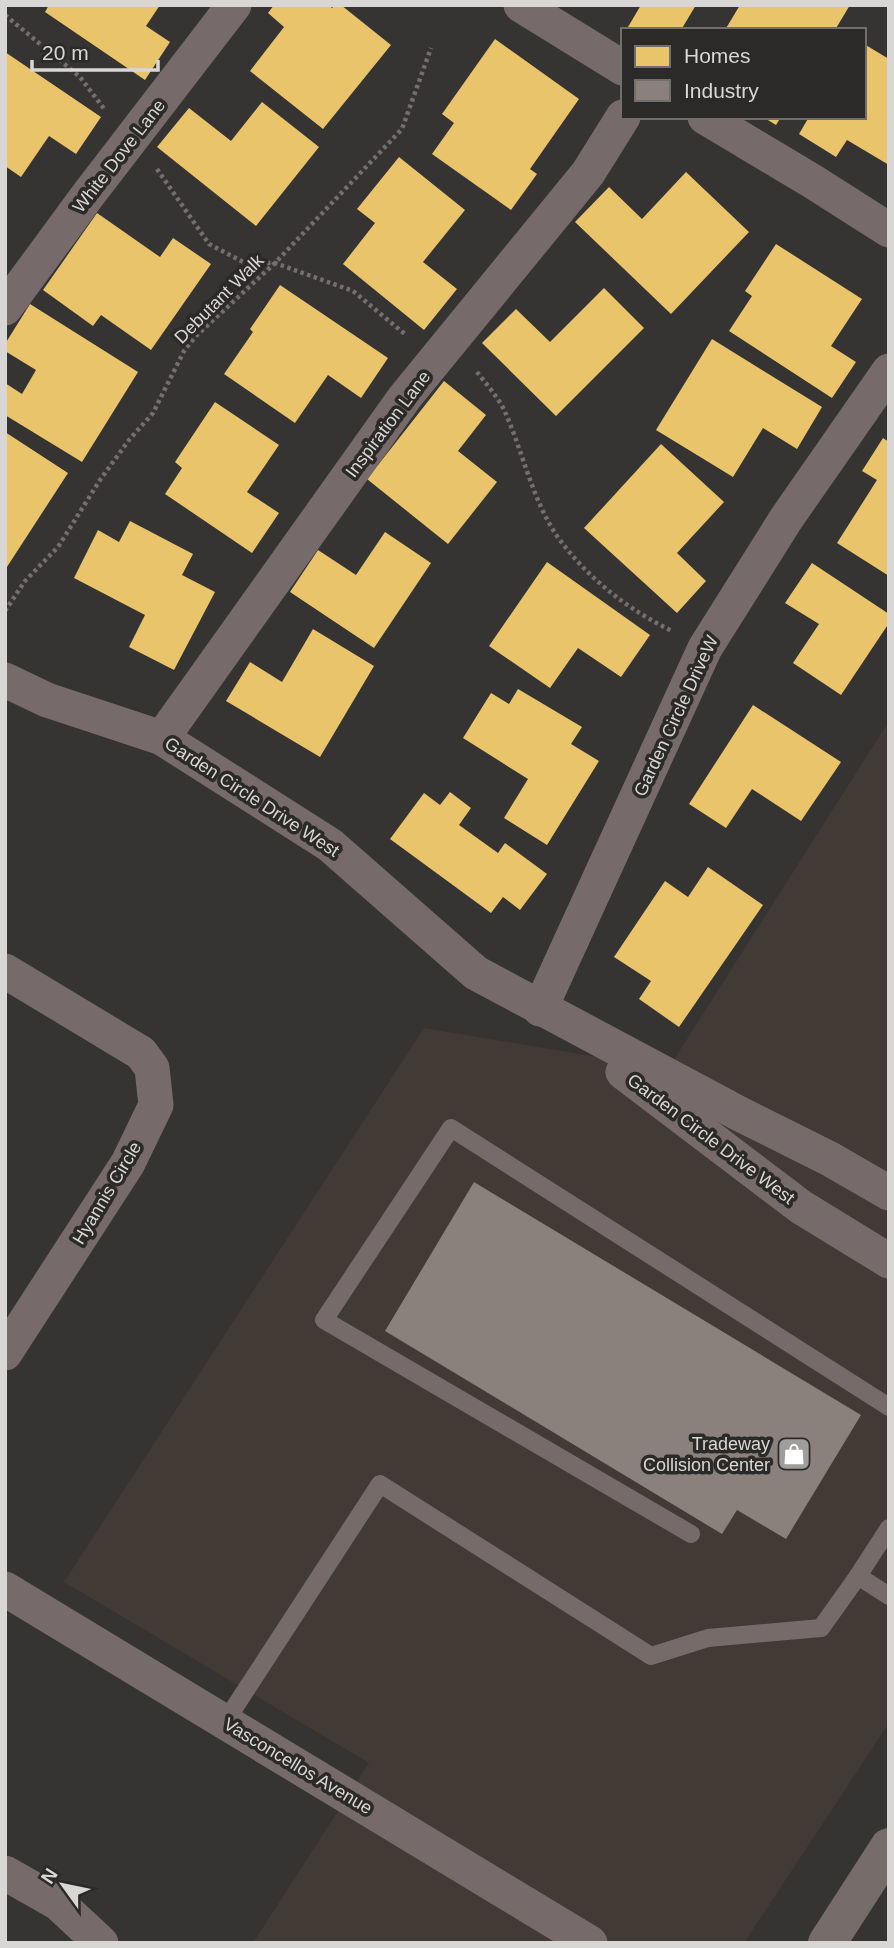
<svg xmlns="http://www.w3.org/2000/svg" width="894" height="1948" viewBox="0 0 894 1948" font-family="Arial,sans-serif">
  <rect width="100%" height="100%" fill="#353433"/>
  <!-- built -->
  <polygon fill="#413a35" points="889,721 889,1723 744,1943 253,1943 369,1763 64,1582 424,1028 668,1069"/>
  <!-- homes -->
  <g fill="#e9c46a">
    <polygon points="49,5 160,5 146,26 170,42 145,80 45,12"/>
    <polygon points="274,5 329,5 332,8 335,5 341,5 391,45 323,129 250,71 284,27 268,13"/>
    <polygon points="641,5 696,5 681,30 633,30 628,27"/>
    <polygon points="740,5 850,5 835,30 725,30"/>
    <polygon points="495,39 579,99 530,169 537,174 511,210 432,154 454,123 442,114"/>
    <polygon points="864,44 889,59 889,165 847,140 836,157 799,134 809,117 864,117"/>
    <polygon points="5,52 101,117 76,154 49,136 21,177 5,166"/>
    <polygon points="262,102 319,147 256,226 157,147 189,108 231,141"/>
    <polygon points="763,117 781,117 776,125"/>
    <polygon points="399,157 465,210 423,262 457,289 424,330 343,264 375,223 357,209"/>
    <polygon points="686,172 749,232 671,314 575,222 609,187 642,219"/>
    <polygon points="97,213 160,257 173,238 211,264 151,350 101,315 93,326 43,290"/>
    <polygon points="776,244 862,299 831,346 856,362 832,398 729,331 752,296 745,291"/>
    <polygon points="280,285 388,358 361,398 328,375 295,423 224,374 253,332 250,329"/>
    <polygon points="604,288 644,328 556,416 482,343 516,309 550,342"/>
    <polygon points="30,304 138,372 82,462 5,415 5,383 22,394 36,370 5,351 5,344"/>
    <polygon points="712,339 822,407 797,449 763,428 733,477 656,430"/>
    <polygon points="444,381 486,415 458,451 497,482 448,544 367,479"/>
    <polygon points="215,402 279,445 247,492 279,513 252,553 165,494 182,468 175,462"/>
    <polygon points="5,432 68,473 5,570"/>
    <polygon points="883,438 889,442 889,576 837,543 877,480 862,471"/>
    <polygon points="661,444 724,502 677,553 706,581 677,613 584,528"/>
    <polygon points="130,521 193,554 182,575 215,592 174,670 129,647 145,615 74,578 98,530 119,542"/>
    <polygon points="385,532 431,563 374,648 290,592 318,550 356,575"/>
    <polygon points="547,562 650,635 621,677 578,648 550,688 489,646"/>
    <polygon points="812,563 889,614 889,623 841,695 793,663 819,624 785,603"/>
    <polygon points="313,629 374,666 320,757 226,701 250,662 282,682"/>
    <polygon points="518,689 582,727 571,744 599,761 547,845 504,818 528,779 463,738 491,693 509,704"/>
    <polygon points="753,705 841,762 801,821 752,789 726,828 689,804"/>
    <polygon points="450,792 471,808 459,825 498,853 505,843 547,874 520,910 503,897 491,913 390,839 424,793 440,805"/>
    <polygon points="708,867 763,905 679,1027 639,999 651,981 614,957 665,881 688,897"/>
  </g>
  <!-- industry -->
  <polygon fill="#8a817c" points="474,1182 861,1415 786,1539 737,1510 722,1534 385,1331"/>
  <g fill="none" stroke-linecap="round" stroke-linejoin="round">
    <!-- path -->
    <g stroke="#756e6d" stroke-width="4.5" stroke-dasharray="3.5 3.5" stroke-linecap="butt">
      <polyline points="5,15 80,77 105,110"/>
      <polyline points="157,169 209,244 245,263 275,263 353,291 406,335"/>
      <path d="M 477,372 C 486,384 499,398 505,412 C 523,452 532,499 557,536 C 586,577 627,609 672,631"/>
      <polyline points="5,611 25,581 58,547 100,480 129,440 153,413 184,351 196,336 275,263 402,129 431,48"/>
    </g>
    <!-- lane -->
    <g stroke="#766b6a" stroke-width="18">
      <polyline points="691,1534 324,1320 451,1128 889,1407"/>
      <polyline points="858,1576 889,1528"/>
      <polyline points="225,1722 380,1484 651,1656 708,1638 821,1628 858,1576 889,1596"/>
    </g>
    <!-- street -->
    <g stroke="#766b6a" stroke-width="35">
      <polyline points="521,5 623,68"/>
      <polyline points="705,117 812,181 889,230"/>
      <polyline points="5,308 88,195 234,5"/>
      <polyline points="5,680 47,700 162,738 330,845 476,973 738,1113 830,1159 889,1193"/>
      <polyline points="162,738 405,397 588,173 623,117"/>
      <polyline points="5,971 141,1053 152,1068 156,1105 128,1163 5,1353"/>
      <polyline points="540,1009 705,648 786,519 889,371"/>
      <polyline points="623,1072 801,1207 889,1261"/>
      <polyline points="5,1589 590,1943"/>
      <polyline points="5,1873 58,1903 101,1943"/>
    </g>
    <!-- primary -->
    <polyline stroke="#766c6a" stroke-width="38" points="827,1943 889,1847"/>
  </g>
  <!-- icons -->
  <defs>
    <symbol id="shop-square" viewBox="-11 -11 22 22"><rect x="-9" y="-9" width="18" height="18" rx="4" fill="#9f9e9c" stroke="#2c2a28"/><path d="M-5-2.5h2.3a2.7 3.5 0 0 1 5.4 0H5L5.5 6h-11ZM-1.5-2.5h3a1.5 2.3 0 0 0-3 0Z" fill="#fff"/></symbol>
  </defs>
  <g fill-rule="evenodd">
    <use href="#shop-square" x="775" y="1435" width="38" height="38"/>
  </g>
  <g text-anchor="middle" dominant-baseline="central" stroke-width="7" stroke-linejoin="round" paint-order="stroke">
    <!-- street labels -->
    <g font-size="18" fill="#d8d7d5" stroke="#2c2a28">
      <text transform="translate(119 156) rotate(-52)">White Dove Lane</text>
      <text transform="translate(219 299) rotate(-45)">Debutant Walk</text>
      <text transform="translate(388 424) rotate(-53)">Inspiration Lane</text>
      <text transform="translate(676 716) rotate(-65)">Garden Circle DriveW</text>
      <text transform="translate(252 797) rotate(33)">Garden Circle Drive West</text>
      <text transform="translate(711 1139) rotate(37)">Garden Circle Drive West</text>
      <text transform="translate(107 1193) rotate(-59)">Hyannis Circle</text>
      <text transform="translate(298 1766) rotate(31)">Vasconcellos Avenue</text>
    </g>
    <!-- poi labels -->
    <g font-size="18" fill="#d8d7d5" stroke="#2c2a28" text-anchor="end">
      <text x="770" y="1444">Tradeway<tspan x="770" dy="21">Collision Center</tspan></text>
    </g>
  </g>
  <!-- border -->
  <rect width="894" height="1948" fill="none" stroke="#d8d7d5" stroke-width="14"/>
  <!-- legend -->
  <rect x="621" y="28" width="245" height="91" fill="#2c2a28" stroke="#716f6d" stroke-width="2"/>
  <rect x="635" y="46" width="35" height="21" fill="#e9c46a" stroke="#716f6d" stroke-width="2"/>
  <text x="684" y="63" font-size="21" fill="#d8d7d5">Homes</text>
  <rect x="635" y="80" width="35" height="21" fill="#8a817c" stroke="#716f6d" stroke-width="2"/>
  <text x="684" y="98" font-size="21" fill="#d8d7d5">Industry</text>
  <!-- north arrow -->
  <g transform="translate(63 1885) rotate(303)" stroke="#2c2a28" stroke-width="5" paint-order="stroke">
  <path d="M0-5L12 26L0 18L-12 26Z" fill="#d8d7d5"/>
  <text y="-10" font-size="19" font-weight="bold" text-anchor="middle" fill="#d8d7d5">N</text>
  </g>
  <!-- scale -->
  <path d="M32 60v10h126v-10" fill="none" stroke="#d8d7d5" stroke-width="3.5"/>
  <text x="42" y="60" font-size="21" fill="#d8d7d5" stroke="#2c2a28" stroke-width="5" paint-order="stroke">20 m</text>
</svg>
